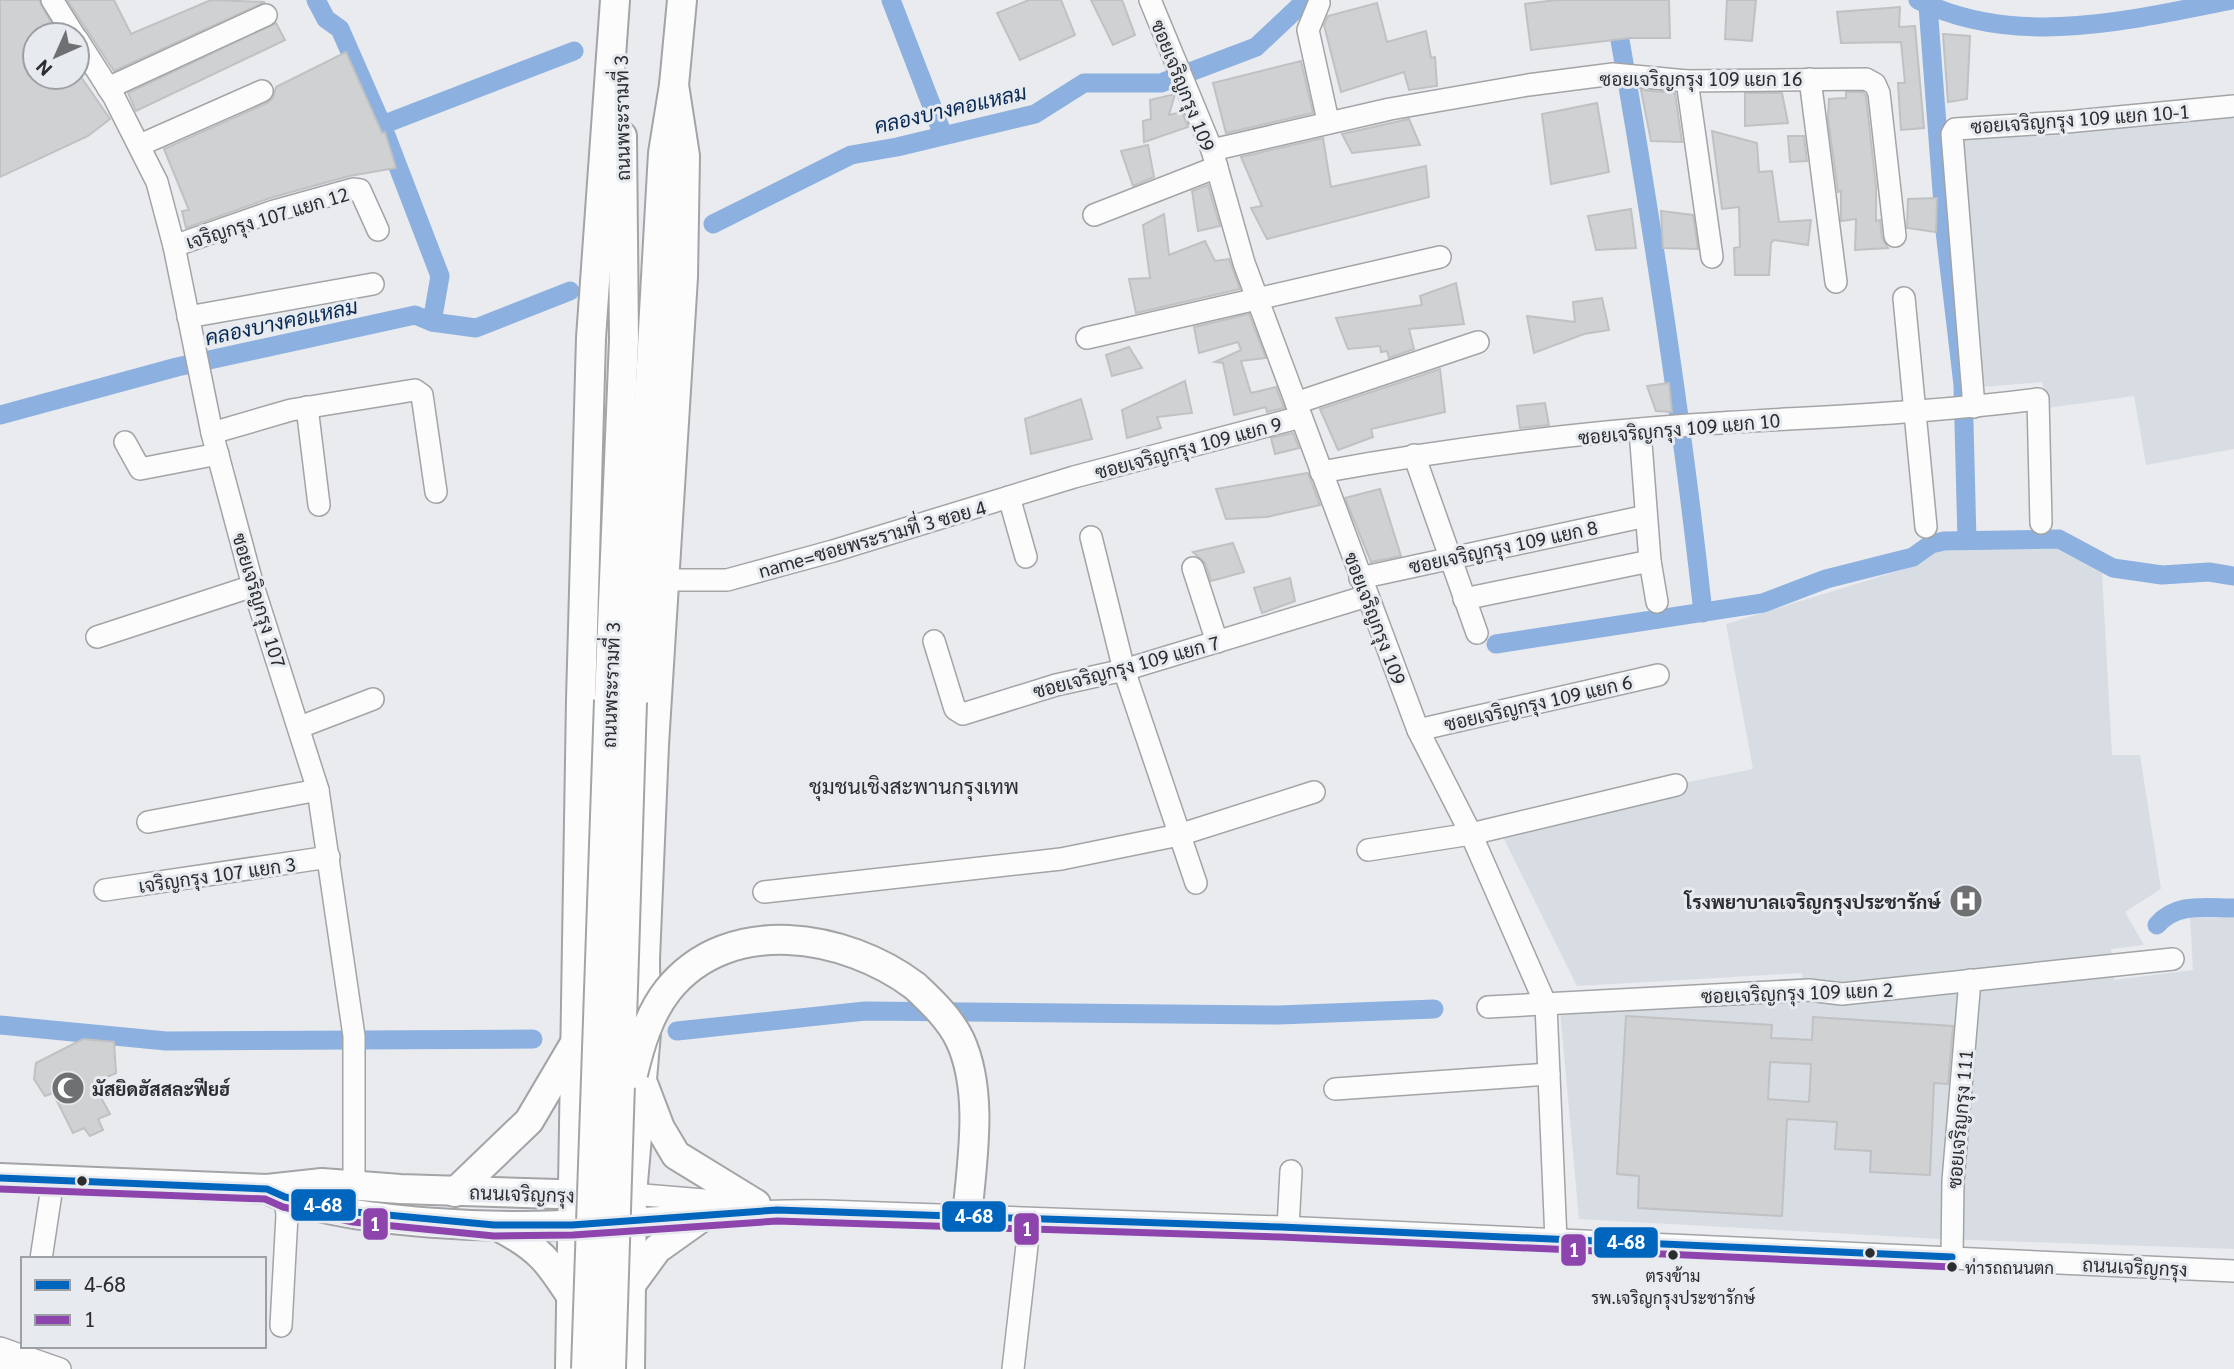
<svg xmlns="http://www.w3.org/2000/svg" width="2234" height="1369" viewBox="0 0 2234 1369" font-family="Georgia,Sarabun,serif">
  <rect width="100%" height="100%" fill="#e9ebee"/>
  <!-- built -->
  <g fill="#d8dde4">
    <polygon points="2234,113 2234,449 2146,465 2134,396 2047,408 2042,382 1980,387 1962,138"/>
    <polygon points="2053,547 2102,573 2112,755 2140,755 2161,889 2125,912 2144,945 2111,949 2114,980 2193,970 2190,917 2234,918 2234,1249 1942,1239 1579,1219 1560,1011 1805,999 1802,973 1577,986 1495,821 1753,769 1726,624 1921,564 1936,551"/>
  </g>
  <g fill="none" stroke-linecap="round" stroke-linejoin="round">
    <!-- canal -->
    <g stroke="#8cb0df" stroke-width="19">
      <polyline points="316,0 326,19 340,29 382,125"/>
      <polyline points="891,0 943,135"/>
      <path d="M 1613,0 C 1649,204 1681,407 1703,613"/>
      <path d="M 1918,0 C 2016,49 2130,20 2232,0"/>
      <polyline points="1928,6 1945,231 1963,385 1967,540"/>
      <polyline points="713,224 851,155 897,147 1035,114 1084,83 1161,83 1256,47 1306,0"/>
      <polyline points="432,322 440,276 382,125 574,51"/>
      <polyline points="0,415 177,367 415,315 432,322 476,328 570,291"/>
      <polyline points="1496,644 1763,603 1826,579 1913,557 1931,544 1944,541 2059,539 2113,568 2162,575 2209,572 2234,576"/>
      <path d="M 2157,925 C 2176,902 2206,908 2234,908"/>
      <polyline points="0,1025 166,1041 533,1039"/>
      <polyline points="677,1031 865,1011 1279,1015 1434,1009"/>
    </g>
  </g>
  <!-- building -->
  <g fill="#d0d1d3" stroke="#bfc1c3" stroke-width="2" fill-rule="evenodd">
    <polygon points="0,0 39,0 53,26 35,35 35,77 81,77 110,119 88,136 0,177"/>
    <polygon points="67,0 114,0 131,34 211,0 265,2 114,71"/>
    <polygon points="1029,0 1061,0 1075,35 1020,60 997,13"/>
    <polygon points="1091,0 1122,0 1135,35 1113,45"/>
    <polygon points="1556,0 1669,0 1670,38 1630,38 1531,50 1525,4"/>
    <polygon points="1727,0 1756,0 1752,41 1725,39"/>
    <polygon points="1377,3 1387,42 1426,31 1431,58 1435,57 1437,86 1409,90 1404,72 1341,92 1324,25 1328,16"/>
    <polygon points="1900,7 1899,27 1915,26 1924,128 1901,130 1898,83 1905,83 1901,42 1841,43 1837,12"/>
    <polygon points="276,23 285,40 136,111 128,93"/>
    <polygon points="1943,34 1970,36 1967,99 1948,102"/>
    <polygon points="346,52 382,133 385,132 396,168 349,176 270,198 186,228 182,211 189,210 164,149 267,103 273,98 276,87"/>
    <polygon points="1301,61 1313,113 1226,133 1213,83"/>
    <polygon points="1641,90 1675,93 1682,142 1651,141"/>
    <polygon points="1846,92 1863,92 1866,96 1876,187 1876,221 1880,220 1882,238 1888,248 1855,250 1856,219 1841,221 1841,191 1838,192 1828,119 1829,99 1846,98"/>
    <polygon points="1745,93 1782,93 1788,123 1745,126"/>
    <polygon points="1175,94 1169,115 1182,112 1188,127 1144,142 1143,121 1151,119 1150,100"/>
    <polygon points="1597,103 1609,172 1551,184 1542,114"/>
    <polygon points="1409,119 1420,145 1352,153 1342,134"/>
    <polygon points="1712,131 1757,143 1759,172 1772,171 1779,222 1811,220 1808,245 1774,240 1771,243 1769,275 1735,275 1734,248 1740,247 1739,207 1722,209"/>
    <polygon points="1788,136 1804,136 1807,161 1790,162"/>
    <polygon points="1323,138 1331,187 1426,166 1429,197 1267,239 1251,208 1262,206 1241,157"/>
    <polygon points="1148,145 1154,177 1133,186 1121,151"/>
    <polygon points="1208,185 1220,226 1198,231 1192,191"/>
    <polygon points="1937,198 1936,232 1907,228 1908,199"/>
    <polygon points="1631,209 1636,248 1596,250 1588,216"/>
    <polygon points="1661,211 1693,215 1698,249 1663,248"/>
    <polygon points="1164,214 1169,255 1205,241 1215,261 1229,259 1240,289 1136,313 1129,279 1150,278 1143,225"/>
    <polygon points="1456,283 1464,324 1409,329 1414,349 1389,358 1387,351 1381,352 1380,346 1348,349 1336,318 1422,305 1420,296"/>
    <polygon points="1602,298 1609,330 1584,334 1534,353 1527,316 1575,322 1573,302"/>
    <polygon points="1249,314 1266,358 1241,361 1251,393 1276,387 1284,408 1267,412 1266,407 1234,415 1223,363 1215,362 1241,350 1238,342 1199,353 1194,327"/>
    <polygon points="1129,347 1142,368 1112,376 1106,355"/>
    <polygon points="1440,369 1445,412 1371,429 1373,437 1338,450 1320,409"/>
    <polygon points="1185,381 1192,413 1157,417 1161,428 1127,438 1122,410"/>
    <polygon points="1669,383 1672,412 1656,411 1647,386"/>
    <polygon points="1081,399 1092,439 1031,454 1025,419"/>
    <polygon points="1545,403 1549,425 1520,428 1517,406"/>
    <polygon points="1293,433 1299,448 1275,454 1271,438"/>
    <polygon points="1308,473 1320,505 1267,517 1226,519 1216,489"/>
    <polygon points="1380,489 1401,556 1371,562 1345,498"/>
    <polygon points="1233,543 1244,572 1211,581 1205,563 1193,552"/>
    <polygon points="1290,578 1295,601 1262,613 1254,588"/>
    <path d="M 1626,1016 L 1772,1025 L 1771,1038 L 1812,1040 L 1813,1017 L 1953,1026 L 1948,1084 L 1934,1083 L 1930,1175 L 1870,1172 L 1871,1151 L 1835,1149 L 1837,1122 L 1787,1119 L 1782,1216 L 1638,1208 L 1639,1176 L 1617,1174 ZM 1770,1062 L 1811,1064 L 1809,1102 L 1768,1099 Z"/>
    <polygon points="83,1039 114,1042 116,1073 93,1083 110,1114 98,1119 103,1130 90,1136 84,1128 73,1133 53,1093 45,1096 34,1079 36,1063"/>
  </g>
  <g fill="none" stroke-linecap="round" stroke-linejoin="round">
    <defs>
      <g id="minor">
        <polyline points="52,0 74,35"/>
        <polyline points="1150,0 1212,150 1244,263 1418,730 1471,834 1546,1005 1556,1240"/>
        <polyline points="1319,3 1308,30 1328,121"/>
        <polyline points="77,39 114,97 157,182 174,246 212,433 253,586 318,790 354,1036 354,1184"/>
        <polyline points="1810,79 1836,282"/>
        <polyline points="1687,81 1712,257"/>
        <polyline points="108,88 266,15"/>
        <polyline points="140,145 262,91"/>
        <polyline points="1212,150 1390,109 1528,85 1613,74 1687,81 1866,79 1875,84 1879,93 1895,236"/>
        <polyline points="1094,215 1217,167"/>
        <polyline points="174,246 274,211 353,189 360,190 378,230"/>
        <polyline points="1904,298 1926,527"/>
        <polyline points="188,317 373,284"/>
        <polyline points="1087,338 1440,257"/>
        <polyline points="1296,403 1478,342"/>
        <polyline points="307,407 319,505"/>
        <polyline points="1974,407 1952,134 1955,129 2066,122 2234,106"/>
        <polyline points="1640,430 1650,561 1657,602"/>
        <polyline points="212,433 291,410 415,390 422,395 436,492"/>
        <polyline points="125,442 140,469 218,454"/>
        <polyline points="1414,455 1477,633"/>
        <path d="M 1321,472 C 1442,450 1566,434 1689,425 C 1806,417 1923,414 2038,399 L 2041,523"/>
        <polyline points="1009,497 1026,557"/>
        <polyline points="1091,537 1124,670 1196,883"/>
        <polyline points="1193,568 1217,642"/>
        <polyline points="1360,578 1646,516"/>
        <polyline points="666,580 727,580 833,551 1074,477 1301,417"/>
        <polyline points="1464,599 1650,561"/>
        <polyline points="97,637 253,586"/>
        <polyline points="934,641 955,709 963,714 1056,685 1124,670 1367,596"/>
        <polyline points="300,727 373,699"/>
        <polyline points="1418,730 1658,675"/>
        <polyline points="148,822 318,790"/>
        <polyline points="1368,850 1471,834 1676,785"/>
        <polyline points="105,890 329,857"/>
        <polyline points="764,892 1061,859 1179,835 1314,792"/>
        <polyline points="1488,1007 1809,990 1842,994 2173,959"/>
        <polyline points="1335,1089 1549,1074"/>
        <polyline points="632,1194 751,1204"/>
        <path d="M 630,1219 C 695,1217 760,1209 825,1211 L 1281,1227 L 2234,1271"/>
        <polyline points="1288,1228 1291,1171"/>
        <polyline points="1952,1257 1953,1181 1970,980"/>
        <polyline points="41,1259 53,1180"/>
        <polyline points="281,1326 287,1215 285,1197"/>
        <polyline points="0,1348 60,1369"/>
        <polyline points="1013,1369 1030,1219"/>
      </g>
      <g id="major">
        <polyline points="609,700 624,340 622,136"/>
        <polyline points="632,702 663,153 674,85 682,0"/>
        <path d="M 915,986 C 932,1002 950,1019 960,1040 C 984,1092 972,1161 967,1217"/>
        <polyline points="644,1086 660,1128 676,1155 756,1204"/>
        <polyline points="0,1178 267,1189 322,1183 400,1189 591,1195"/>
        <path d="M 273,1192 C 343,1224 512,1231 589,1223"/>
        <polyline points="455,1192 529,1121 575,1043"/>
        <path d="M 499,1227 C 540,1248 549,1262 573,1299"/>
        <polyline points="630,1286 657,1249 702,1217"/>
        <polyline points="0,1363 15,1369"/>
        <polyline points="570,1369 581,700 591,338 615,0"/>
        <polyline points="630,1369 632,1194 646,1033 645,959 654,745 683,277 685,156 674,85"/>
      </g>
    </defs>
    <!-- minor casing -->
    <use href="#minor" stroke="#a2a4a6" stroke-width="24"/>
    <!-- major casing -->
    <use href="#major" stroke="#a2a4a6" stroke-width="32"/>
    <!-- minor -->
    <use href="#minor" stroke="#fcfcfc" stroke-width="21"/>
    <!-- major -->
    <use href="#major" stroke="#fcfcfc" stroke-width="28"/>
    <defs>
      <g id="major-bridge">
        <path d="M 633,1074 C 640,1045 649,1014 668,990 C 729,914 846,934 915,986"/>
        <polyline points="586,1369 609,700"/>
        <polyline points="611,1369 632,702"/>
      </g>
    </defs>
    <!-- major-bridge casing -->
    <use href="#major-bridge" stroke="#a2a4a6" stroke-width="32" stroke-linecap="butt"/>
    <!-- major-bridge -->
    <use href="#major-bridge" stroke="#fcfcfc" stroke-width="28"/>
    <defs>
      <polyline id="bus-1" points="0,1178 267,1189 285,1197 355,1212 494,1225 572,1225 777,1210 1281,1227 1952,1257"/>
      <polyline id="bus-2" points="0,1189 265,1199 283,1207 353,1222 494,1236 573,1235 777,1221 1281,1237 1952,1267"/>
    </defs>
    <!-- bus-1 casing -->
    <use href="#bus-1" stroke="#e7ebf0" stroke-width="12"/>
    <!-- bus-2 casing -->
    <use href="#bus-2" stroke="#e7ebf0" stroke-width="12"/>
    <!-- bus-1 -->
    <use href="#bus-1" stroke="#0065bd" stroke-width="7"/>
    <!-- bus-2 -->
    <use href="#bus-2" stroke="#8e44ad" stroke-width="7"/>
  </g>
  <!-- icons -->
  <defs>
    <symbol id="hospital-disc" viewBox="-11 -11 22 22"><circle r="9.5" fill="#6e7072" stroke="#e7ebf0"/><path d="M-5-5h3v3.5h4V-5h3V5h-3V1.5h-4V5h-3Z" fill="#fff"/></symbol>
    <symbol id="mosque-disc" viewBox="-11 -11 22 22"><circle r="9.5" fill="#6e7072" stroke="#e7ebf0"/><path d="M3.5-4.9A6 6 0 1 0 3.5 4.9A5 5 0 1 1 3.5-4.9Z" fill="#fff"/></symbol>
  </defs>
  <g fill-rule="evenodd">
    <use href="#hospital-disc" x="1947" y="882" width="38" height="38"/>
    <use href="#mosque-disc" x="49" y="1069" width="38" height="38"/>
  </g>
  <!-- markers -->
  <g fill="#2c2d2f" stroke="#e7ebf0" stroke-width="2.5">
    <circle cx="82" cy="1181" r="6"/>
    <circle cx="1870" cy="1253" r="6"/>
    <circle cx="1673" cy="1255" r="6"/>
    <circle cx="1952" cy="1267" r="6"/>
  </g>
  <g text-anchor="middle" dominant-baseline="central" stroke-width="6" stroke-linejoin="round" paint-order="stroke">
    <!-- bus labels -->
    <g font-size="17" fill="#2c2d2f" stroke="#e7ebf0" text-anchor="start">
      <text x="1965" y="1267">ท่ารถถนนตก</text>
      <text x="1673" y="1275" text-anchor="middle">ตรงข้าม<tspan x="1673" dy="22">รพ.เจริญกรุงประชารักษ์</tspan></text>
    </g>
    <!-- street labels -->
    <g font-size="19" fill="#2c2d2f" stroke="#e7ebf0">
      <text x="1701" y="78">ซอยเจริญกรุง 109 แยก 16</text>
      <text transform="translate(1184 85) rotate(68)">ซอยเจริญกรุง 109</text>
      <text transform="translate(621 118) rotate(-91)">ถนนพระรามที่ 3</text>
      <text transform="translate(2080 118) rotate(-4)">ซอยเจริญกรุง 109 แยก 10-1</text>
      <text transform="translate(267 217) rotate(-17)">เจริญกรุง 107 แยก 12</text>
      <text transform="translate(1679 428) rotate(-5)">ซอยเจริญกรุง 109 แยก 10</text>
      <text transform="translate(1188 447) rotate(-15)">ซอยเจริญกรุง 109 แยก 9</text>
      <text transform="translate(872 538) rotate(-16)">name=ซอยพระรามที่ 3 ซอย 4</text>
      <text transform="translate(1503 546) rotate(-12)">ซอยเจริญกรุง 109 แยก 8</text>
      <text transform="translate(260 600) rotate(73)">ซอยเจริญกรุง 107</text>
      <text transform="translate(1376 618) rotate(69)">ซอยเจริญกรุง 109</text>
      <text transform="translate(1126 666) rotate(-15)">ซอยเจริญกรุง 109 แยก 7</text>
      <text transform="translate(610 685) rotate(-88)">ถนนพระรามที่ 3</text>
      <text transform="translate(1538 702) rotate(-13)">ซอยเจริญกรุง 109 แยก 6</text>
      <text transform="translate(217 874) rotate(-8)">เจริญกรุง 107 แยก 3</text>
      <text transform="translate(1797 992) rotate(-2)">ซอยเจริญกรุง 109 แยก 2</text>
      <text transform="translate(1959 1119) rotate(-85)">ซอยเจริญกรุง 111</text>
      <text transform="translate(522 1193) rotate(2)">ถนนเจริญกรุง</text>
      <text transform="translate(2135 1266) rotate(3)">ถนนเจริญกรุง</text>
    </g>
    <!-- poi labels -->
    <g font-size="19" font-weight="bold" fill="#2c2d2f" stroke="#e7ebf0" text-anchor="end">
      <text x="1941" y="901">โรงพยาบาลเจริญกรุงประชารักษ์</text>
      <text x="92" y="1088" text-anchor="start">มัสยิดฮัสสละฟียฮ์</text>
    </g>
    <!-- water labels -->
    <g font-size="21" font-style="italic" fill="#082a54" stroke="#e7ebf0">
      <text transform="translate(950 108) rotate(-13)">คลองบางคอแหลม</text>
      <text transform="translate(281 321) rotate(-12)">คลองบางคอแหลม</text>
    </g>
    <!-- neighbourhood labels -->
    <g font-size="21" fill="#2c2d2f" stroke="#e7ebf0">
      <text x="914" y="785">ชุมชนเชิงสะพานกรุงเทพ</text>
    </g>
  </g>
  <g stroke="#e7ebf0" stroke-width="2.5">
    <rect x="290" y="1188" width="67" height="34" rx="7" fill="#0065bd"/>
    <rect x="941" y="1200" width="66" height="33" rx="7" fill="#0065bd"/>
    <rect x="362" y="1207" width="27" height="34" rx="7" fill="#8e44ad"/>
    <rect x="1013" y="1212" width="27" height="34" rx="7" fill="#8e44ad"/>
    <rect x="1593" y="1226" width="66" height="33" rx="7" fill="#0065bd"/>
    <rect x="1560" y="1233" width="27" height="34" rx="7" fill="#8e44ad"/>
  </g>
  <g font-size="19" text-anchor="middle" font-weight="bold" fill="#fff">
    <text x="323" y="1212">4-68</text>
    <text x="974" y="1223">4-68</text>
    <text x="375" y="1231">1</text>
    <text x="1027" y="1236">1</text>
    <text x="1626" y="1249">4-68</text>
    <text x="1574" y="1257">1</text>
  </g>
  <!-- legend -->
  <rect x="21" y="1257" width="245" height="91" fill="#e7ebf0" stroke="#9c9fa3" stroke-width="2"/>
  <rect x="35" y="1280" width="35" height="10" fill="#0065bd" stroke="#9c9fa3" stroke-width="2"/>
  <text x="84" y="1292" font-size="21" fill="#2c2d2f">4-68</text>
  <rect x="35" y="1315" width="35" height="10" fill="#8e44ad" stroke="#9c9fa3" stroke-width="2"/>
  <text x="84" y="1327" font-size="21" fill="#2c2d2f">1</text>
  <!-- north arrow -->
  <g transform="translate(56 56) rotate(225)"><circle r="33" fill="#e7ebf0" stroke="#9c9fa3" stroke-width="2"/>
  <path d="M0-5L12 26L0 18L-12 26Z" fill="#6e7072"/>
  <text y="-10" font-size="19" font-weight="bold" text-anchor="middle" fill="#2c2d2f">N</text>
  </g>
</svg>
